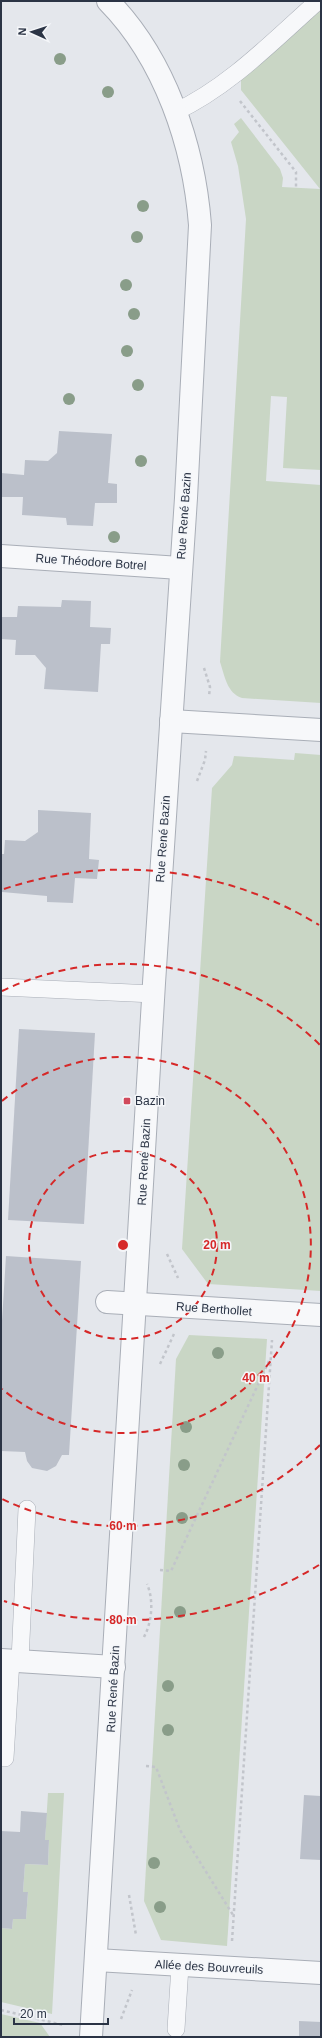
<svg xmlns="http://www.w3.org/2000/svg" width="322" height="2038" viewBox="0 0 322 2038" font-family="Helvetica,sans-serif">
  <rect width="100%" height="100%" fill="#e4e7ec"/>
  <!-- green -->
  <g fill="#c9d6c5">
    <path d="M 321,7 L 321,470 L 283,468 L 287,397 L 271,396 L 266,481 L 321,485 L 321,703 L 242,698 C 227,693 225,677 220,662 L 246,219 L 238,166 L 231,142 L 239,132 L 234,124 L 241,118 L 280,169 L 283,178 L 282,187 L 320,189 L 241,90 L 241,79 Z"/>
    <polygon points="295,753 321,755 321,1291 208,1284 182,1249 212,788 232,765 234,756 294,760"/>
    <polygon points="189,1335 267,1339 227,1946 161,1940 144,1901 176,1359"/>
    <polygon points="48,1793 64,1793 52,2014 1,2002 1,1928 12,1929 13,1919 26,1919 28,1892 23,1892 25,1864 48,1865 49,1841 45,1840"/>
    <polygon points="1,2014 40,2023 50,2037 1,2037"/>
  </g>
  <!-- building -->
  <g fill="#bbc0ca">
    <polygon points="59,431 112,434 108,483 117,484 117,503 95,503 93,526 67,525 66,518 22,515 23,497 1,497 1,473 24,475 25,460 48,461 57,453"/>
    <polygon points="62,600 91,601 90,627 111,628 110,644 101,644 98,692 44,689 46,668 35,655 15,655 16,640 1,639 1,617 17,617 18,606 61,607"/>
    <polygon points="38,810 91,813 89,859 99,860 97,879 75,878 73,903 47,902 47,896 2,892 1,854 4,854 5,840 25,841 38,832"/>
    <polygon points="19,1029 95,1033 84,1224 8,1220"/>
    <polygon points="6,1256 81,1261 69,1455 62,1455 56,1466 47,1471 32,1468 27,1461 25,1452 1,1451 1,1337"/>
    <polygon points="304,1795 321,1796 321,1860 300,1859"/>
    <polygon points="21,1811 47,1813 45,1840 49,1840 48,1865 25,1864 23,1892 28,1892 26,1919 13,1919 12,1929 1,1928 1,1831 20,1832"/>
    <polygon points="299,2021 321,2022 321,2037 299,2037"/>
  </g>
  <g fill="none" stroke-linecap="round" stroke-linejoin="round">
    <defs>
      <g id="service">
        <path d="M 175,112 C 229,87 274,40 318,1"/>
        <polyline points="1,987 154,994"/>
        <polyline points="20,1661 27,1509"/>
        <polyline points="1,1758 5,1758 11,1660"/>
        <polyline points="176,2029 180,1966"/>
      </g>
      <polyline id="pedestrian" points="107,1302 321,1315"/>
      <g id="minor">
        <polyline points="1,556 180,568"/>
        <polyline points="1,1660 114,1667"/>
        <polyline points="96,1960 321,1973"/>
      </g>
      <g id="tertiary">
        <polyline points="171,721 321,730"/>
        <path d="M 91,2037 L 154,983 L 186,498 L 200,225 C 194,146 165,59 108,1"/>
      </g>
    </defs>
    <!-- service casing -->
    <use href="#service" stroke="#a9aeb7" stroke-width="18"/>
    <!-- pedestrian casing -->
    <use href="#pedestrian" stroke="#a9aeb7" stroke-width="24"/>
    <!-- minor casing -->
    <use href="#minor" stroke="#a9aeb7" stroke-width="24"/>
    <!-- tertiary casing -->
    <use href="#tertiary" stroke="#a9aeb7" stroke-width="24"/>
    <!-- path -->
    <g stroke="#c2c5cb" stroke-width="2.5" stroke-dasharray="3 3" stroke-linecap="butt">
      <polyline points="240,101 296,172 296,188"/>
      <polyline points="204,668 210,687 209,696"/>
      <polyline points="197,781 205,760 206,751"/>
      <polyline points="167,1254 178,1278"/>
      <polyline points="160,1364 174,1334"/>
      <polyline points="160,1570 171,1571 269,1361"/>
      <path d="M 144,1637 C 152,1622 154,1600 147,1584"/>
      <polyline points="146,1766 156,1767 180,1830 233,1915"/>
      <polyline points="129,1895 136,1935"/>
      <polyline points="232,1941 272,1340"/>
      <polyline points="1,2010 63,2025"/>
      <polyline points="121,2019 132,1990"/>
    </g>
    <!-- service -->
    <use href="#service" stroke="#f7f8fa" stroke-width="17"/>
    <!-- pedestrian -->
    <use href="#pedestrian" stroke="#f7f8fa" stroke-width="22"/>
    <!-- minor -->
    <use href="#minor" stroke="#f7f8fa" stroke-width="22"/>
    <!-- tertiary -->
    <use href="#tertiary" stroke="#f7f8fa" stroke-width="22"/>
  </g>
  <!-- trees -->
  <g fill="#899d89">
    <circle cx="60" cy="59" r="6"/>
    <circle cx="108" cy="92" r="6"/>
    <circle cx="143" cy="206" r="6"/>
    <circle cx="137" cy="237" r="6"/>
    <circle cx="126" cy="285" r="6"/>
    <circle cx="134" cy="314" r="6"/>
    <circle cx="127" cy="351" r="6"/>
    <circle cx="138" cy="385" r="6"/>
    <circle cx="69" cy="399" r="6"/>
    <circle cx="141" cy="461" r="6"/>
    <circle cx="114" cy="537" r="6"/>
    <circle cx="218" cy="1353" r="6"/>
    <circle cx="186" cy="1427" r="6"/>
    <circle cx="184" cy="1465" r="6"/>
    <circle cx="182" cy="1518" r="6"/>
    <circle cx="180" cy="1612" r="6"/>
    <circle cx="168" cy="1686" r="6"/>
    <circle cx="168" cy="1730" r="6"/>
    <circle cx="154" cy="1863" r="6"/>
    <circle cx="160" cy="1907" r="6"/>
  </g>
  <!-- distance rings -->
  <g fill="none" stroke="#d62828" stroke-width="2" stroke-dasharray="7 5">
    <circle cx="123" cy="1245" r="94"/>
    <path d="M2 1101A188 188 0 1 1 2 1389"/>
    <path d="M320 1445A281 281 0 0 1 2 1499M2 991A281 281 0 0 1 320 1045"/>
    <path d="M319 1565A375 375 0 0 1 4 1601M4 889A375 375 0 0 1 319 925"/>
  </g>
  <!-- markers -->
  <rect fill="#d1495b" stroke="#f4f6f9" stroke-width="1.5" x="123" y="1097" width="8" height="8" rx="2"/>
  <g text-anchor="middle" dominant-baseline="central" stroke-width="3" stroke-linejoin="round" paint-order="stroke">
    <!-- street labels -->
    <g font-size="12" fill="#2b3445" stroke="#f4f6f9">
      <text transform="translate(184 516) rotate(-86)">Rue René Bazin</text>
      <text transform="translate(91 562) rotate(4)">Rue Théodore Botrel</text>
      <text transform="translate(163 839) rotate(-86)">Rue René Bazin</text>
      <text transform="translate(144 1162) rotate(-87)">Rue René Bazin</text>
      <text transform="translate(214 1309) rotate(4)">Rue Berthollet</text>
      <text transform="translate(113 1689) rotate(-87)">Rue René Bazin</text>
      <text transform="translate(209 1967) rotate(3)">Allée des Bouvreuils</text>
    </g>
    <!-- poi labels -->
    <g font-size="12" fill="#2b3445" stroke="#f4f6f9" text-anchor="start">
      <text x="135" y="1101">Bazin</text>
    </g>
  </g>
  <circle cx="123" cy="1245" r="6" fill="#d62828" stroke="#f4f6f9" stroke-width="2"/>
  <g font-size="12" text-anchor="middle" font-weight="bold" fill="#d62828" stroke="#f4f6f9" stroke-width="3" stroke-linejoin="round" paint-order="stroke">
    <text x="217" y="1249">20 m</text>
    <text x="256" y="1382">40 m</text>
    <text x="123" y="1530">60 m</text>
    <text x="123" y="1624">80 m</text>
  </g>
  <!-- border -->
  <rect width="322" height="2038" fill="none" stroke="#2b3445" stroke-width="4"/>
  <!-- north arrow -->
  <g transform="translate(32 32) rotate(273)" stroke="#f4f6f9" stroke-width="3" paint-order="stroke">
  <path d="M0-3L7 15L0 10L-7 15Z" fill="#2b3445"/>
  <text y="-6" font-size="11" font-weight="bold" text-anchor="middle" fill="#2b3445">N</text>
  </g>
  <!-- scale -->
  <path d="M14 2018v6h94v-6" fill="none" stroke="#2b3445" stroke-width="2"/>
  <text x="20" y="2018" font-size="12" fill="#2b3445" stroke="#f4f6f9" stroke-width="3" paint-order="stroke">20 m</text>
</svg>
